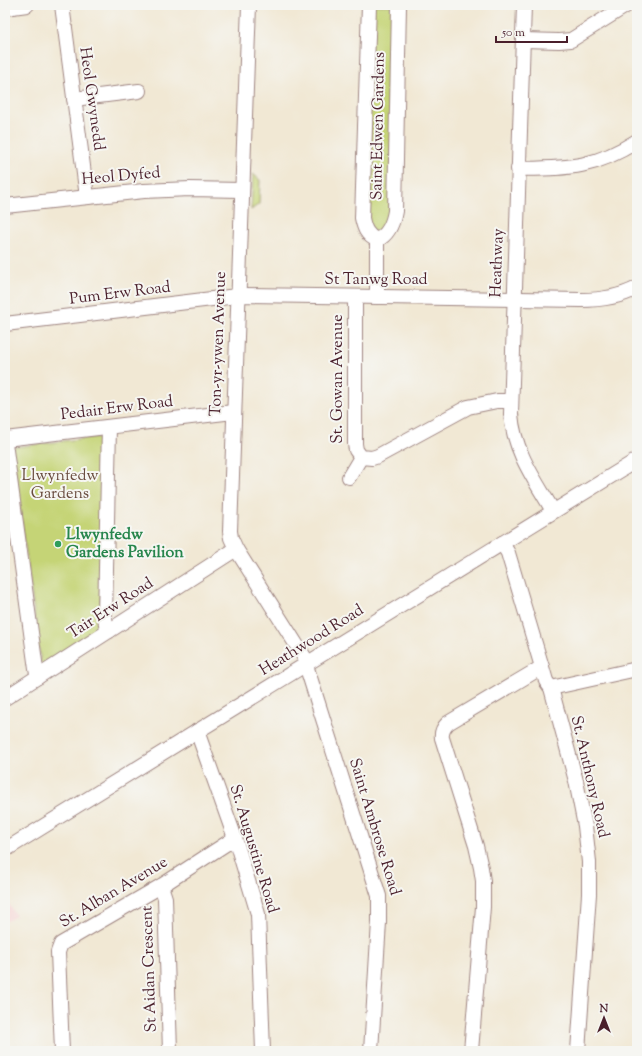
<svg xmlns="http://www.w3.org/2000/svg" width="642" height="1056" viewBox="0 0 642 1056" font-family="'Sorts Mill Goudy',serif">
  <rect width="100%" height="100%" fill="#f6f6f2"/>
  <filter id="ink" filterUnits="userSpaceOnUse"><feTurbulence type="fractalNoise" baseFrequency=".025" numOctaves="2"/><feDisplacementMap in="SourceGraphic" scale="8" xChannelSelector="R" yChannelSelector="G"/><feConvolveMatrix kernelMatrix="1 2 1 2 8 2 1 2 1" color-interpolation-filters="sRGB"/></filter>
  <filter id="wash" filterUnits="userSpaceOnUse"><feTurbulence type="fractalNoise" baseFrequency=".012" numOctaves="4" result="noise"/><feDisplacementMap in="SourceGraphic" scale="16" xChannelSelector="R" yChannelSelector="G"/><feGaussianBlur stdDeviation="0.9" result="paint"/><feColorMatrix in="noise" values="0 0 0 0 0 0 0 0 0 0 0 0 0 0 0 0 0 1.4 0 .05"/><feComposite in="paint" operator="in"/></filter>
  <g filter="url(#wash)">
    <rect width="100%" height="100%" fill="#f1e8d4"/>
    <!-- built -->
    <polygon fill="#f7d0d0" points="5,897 16,916 5,922"/>
    <!-- green -->
    <g fill="#c5d476" stroke="#887a50">
      <polygon points="372,5 396,5 391,212 381,233 372,233 365,209"/>
      <polygon points="253,174 260,180 259,204 251,210"/>
      <polygon points="96,437 102,439 104,442 100,627 41,665 12,448 14,447"/>
    </g>
  </g>
  <g filter="url(#ink)">
    <g fill="none" stroke-linecap="round" stroke-linejoin="round">
      <defs>
        <g id="minor">
          <polyline points="62,5 87,197"/>
          <polyline points="249,5 230,531 231,538 236,549 308,663"/>
          <path d="M 369,5 L 362,218 C 364,228 367,236 377,240 L 377,297"/>
          <path d="M 524,5 L 511,414 C 514,452 535,480 553,511"/>
          <polyline points="5,8 27,5"/>
          <polyline points="523,40 559,41 571,40 627,5"/>
          <polyline points="74,99 139,91"/>
          <path d="M 518,169 C 568,168 593,169 637,141"/>
          <polyline points="5,206 144,191 190,189 241,190"/>
          <path d="M 377,240 C 388,235 393,223 395,211 L 399,5"/>
          <polyline points="355,297 355,444 356,450 361,457 372,458 378,456 468,407 497,401 511,401"/>
          <path d="M 5,324 L 245,295 L 581,300 C 600,300 620,297 637,288"/>
          <polyline points="5,439 233,412"/>
          <polyline points="5,443 36,669 38,677"/>
          <polyline points="349,477 361,457"/>
          <polyline points="502,543 508,553 542,667 546,681 551,688 576,781 585,826 589,862 589,894 578,1051"/>
          <polyline points="109,631 106,625 105,617 109,427"/>
          <polyline points="306,665 379,896 379,922 371,1051"/>
          <polyline points="551,688 637,669"/>
          <polyline points="5,698 236,549"/>
          <polyline points="197,731 235,838 258,914 263,1051"/>
          <polyline points="5,850 637,460"/>
          <polyline points="161,886 165,898 170,1051"/>
          <polyline points="62,1051 58,952 61,944 161,886 235,838"/>
          <path d="M 471,1051 L 483,907 L 483,881 L 481,868 L 476,846 L 442,738 C 441,732 443,728 448,723 L 542,667"/>
        </g>
      </defs>
      <!-- minor casing -->
      <use href="#minor" stroke="#9e8480" stroke-width="16"/>
      <!-- minor -->
      <use href="#minor" stroke="#fff" stroke-width="14"/>
    </g>
  </g>
  <!-- markers -->
  <circle fill="#2e9e5b" stroke="#f6f6f2" stroke-width="1.5" cx="58" cy="544" r="4"/>
  <g text-anchor="middle" dominant-baseline="central" stroke-width="4" stroke-linejoin="round" paint-order="stroke">
    <!-- street labels -->
    <g font-size="16" fill="#4a1f2b" stroke="#f6f6f2">
      <text transform="translate(91 99) rotate(82)">Heol Gwynedd</text>
      <text transform="translate(379 126) rotate(-89)">Saint Edwen Gardens</text>
      <text transform="translate(121 177) rotate(-5)">Heol Dyfed</text>
      <text transform="translate(498 263) rotate(-88)">Heathway</text>
      <text x="376" y="280">St Tanwg Road</text>
      <text transform="translate(120 294) rotate(-7)">Pum Erw Road</text>
      <text transform="translate(219 344) rotate(-88)">Ton-yr-ywen Avenue</text>
      <text transform="translate(338 379) rotate(-90)">St. Gowan Avenue</text>
      <text transform="translate(117 409) rotate(-7)">Pedair Erw Road</text>
      <text transform="translate(111 609) rotate(-33)">Tair Erw Road</text>
      <text transform="translate(312 641) rotate(-32)">Heathwood Road</text>
      <text transform="translate(589 777) rotate(77)">St. Anthony Road</text>
      <text transform="translate(374 827) rotate(73)">Saint Ambrose Road</text>
      <text transform="translate(253 849) rotate(73)">St. Augustine Road</text>
      <text transform="translate(114 893) rotate(-31)">St. Alban Avenue</text>
      <text transform="translate(150 969) rotate(-92)">St Aidan Crescent</text>
    </g>
    <!-- park labels -->
    <g font-size="16" fill="#694c3e" stroke="#f6f6f2">
      <text x="60" y="476">Llwynfedw<tspan x="60" dy="18">Gardens</tspan></text>
    </g>
    <!-- leisure labels -->
    <g font-size="16" font-weight="bold" fill="#27864d" stroke="#f6f6f2" text-anchor="start">
      <text x="66" y="535">Llwynfedw<tspan x="66" dy="18">Gardens Pavilion</tspan></text>
    </g>
  </g>
  <!-- margin -->
  <rect width="642" height="1056" fill="none" stroke="#f6f6f2" stroke-width="20"/>
  <!-- north arrow -->
  <g transform="translate(604 1018)" stroke="#f6f6f2" stroke-width="3" paint-order="stroke">
  <path d="M0-3L7 15L0 10L-7 15Z" fill="#4a1f2b"/>
  <text y="-6" font-size="11" font-weight="bold" text-anchor="middle" fill="#4a1f2b">N</text>
  </g>
  <!-- scale -->
  <path d="M496 36v6h71v-6" fill="none" stroke="#4a1f2b" stroke-width="2"/>
  <text x="502" y="36" font-size="12" fill="#4a1f2b" stroke="#f6f6f2" stroke-width="3" paint-order="stroke">50 m</text>
</svg>
